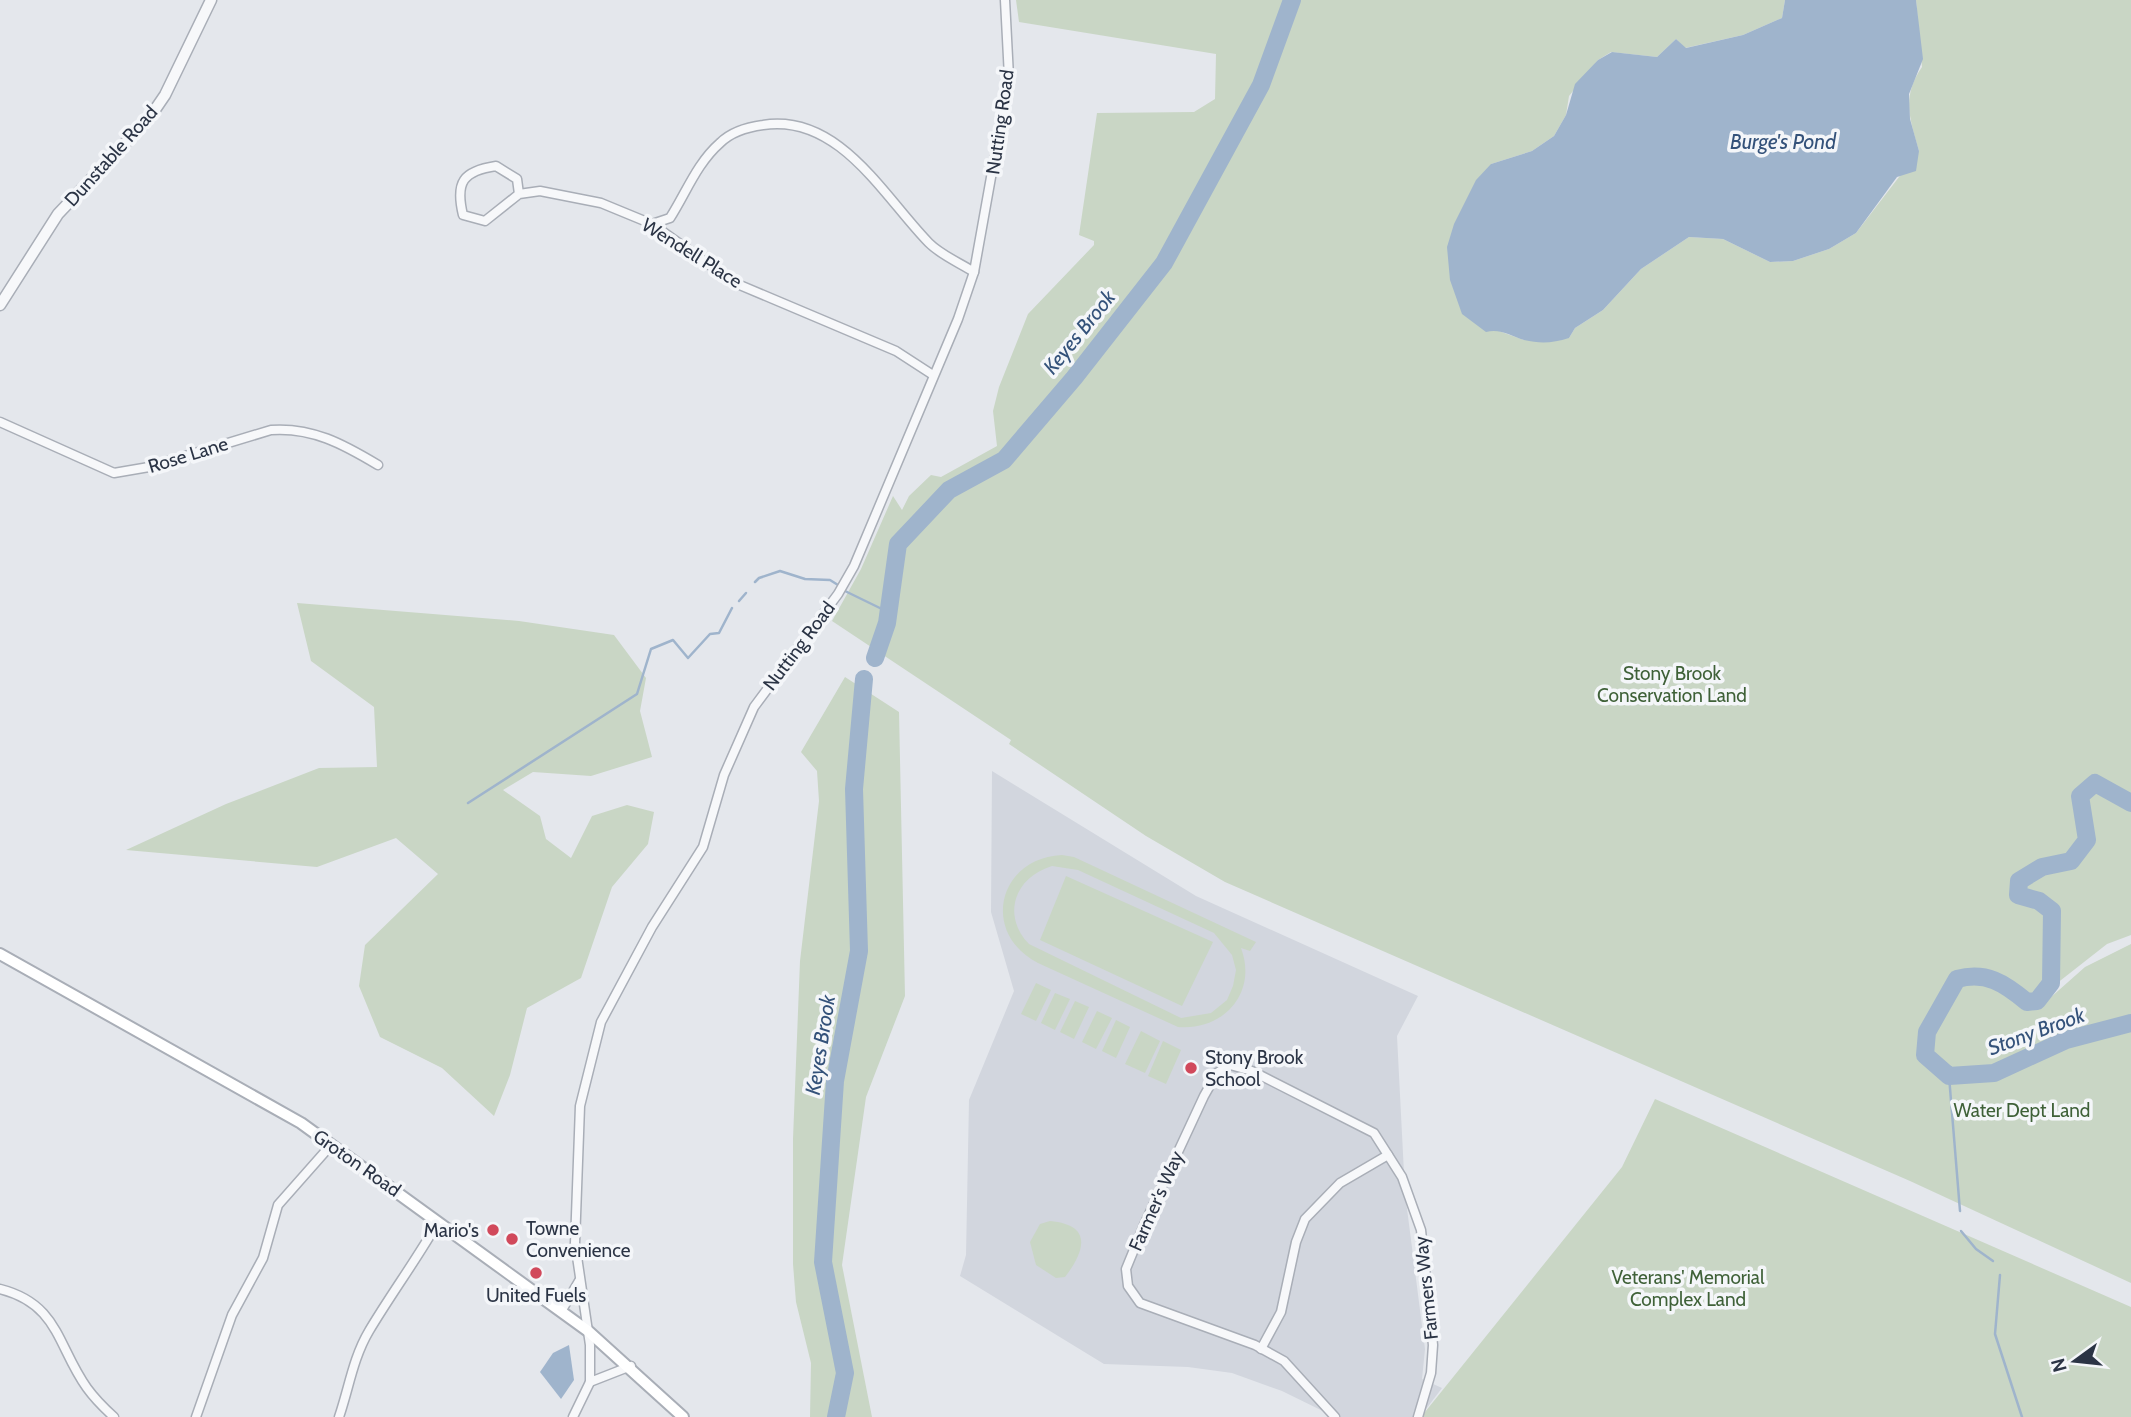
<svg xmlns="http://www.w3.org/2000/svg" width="2131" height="1417" viewBox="0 0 2131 1417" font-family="Cabin,sans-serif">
  <rect width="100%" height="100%" fill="#e4e7ec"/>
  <!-- built -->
  <polygon fill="#d2d6de" points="992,771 1196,896 1418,996 1397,1036 1405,1193 1425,1349 1422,1379 1442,1388 1420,1417 1335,1417 1282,1391 1232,1373 1188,1367 1104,1364 960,1276 966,1255 969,1100 1014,991 991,912"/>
  <!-- green -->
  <g fill="#c9d6c5" fill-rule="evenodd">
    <path d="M 1016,0 L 1785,0 L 1782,18 L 1743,35 L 1685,48 L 1676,39 L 1657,57 L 1611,52 L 1598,60 L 1569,96 L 1566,115 L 1554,136 L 1532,151 L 1491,164 L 1496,330 L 1524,340 L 1569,338 L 1575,328 L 1603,310 L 1641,269 L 1689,237 L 1723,239 L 1770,262 L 1793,261 L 1829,249 L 1856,233 L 1919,151 C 1910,119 1901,97 1922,67 L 1916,0 L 2131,0 L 2131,935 L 2107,944 L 2056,984 L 2050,998 L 2085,967 L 2131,944 L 2131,1283 L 1910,1181 L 1225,882 L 1146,836 L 1009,744 L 1011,740 L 832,621 L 861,569 L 893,496 L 902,510 L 909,496 L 931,475 L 941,477 L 997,446 L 993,411 L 999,387 L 1028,314 L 1094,245 L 1094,241 L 1079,235 L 1097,113 L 1194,112 L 1215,99 L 1216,54 L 1019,22 Z"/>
    <polygon points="297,603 519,621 614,635 646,678 640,711 652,757 591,776 533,772 503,790 540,816 546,839 571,858 592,816 627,805 654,812 648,844 612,887 581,978 527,1008 510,1075 494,1116 442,1068 380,1037 359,986 365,945 438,874 396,838 317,867 126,850 226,804 319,768 377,767 374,707 311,661"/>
    <polygon points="845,677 899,712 905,996 866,1097 842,1265 872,1417 810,1417 811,1363 796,1302 793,1264 793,1139 800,961 819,801 817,771 801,752"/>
    <path d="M 1062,855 L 1074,857 L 1256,942 L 1250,951 L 1241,948 C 1258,993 1223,1031 1178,1027 L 1038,963 C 980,933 998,858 1062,855 ZM 1052,866 L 1078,870 L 1214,933 L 1232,955 L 1236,970 L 1233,986 L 1227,1000 L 1211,1013 L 1181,1018 L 1029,944 C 1001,915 1015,877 1052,866 Z"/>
    <polygon points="1066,876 1213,942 1182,1006 1040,940"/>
    <polygon points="1036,983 1051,990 1036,1021 1021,1014"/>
    <polygon points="1055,993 1070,999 1055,1030 1041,1023"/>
    <polygon points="1075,1001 1089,1007 1074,1039 1060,1032"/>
    <polygon points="1097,1011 1112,1018 1096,1049 1082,1042"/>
    <polygon points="1116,1020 1130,1027 1116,1058 1102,1051"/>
    <polygon points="1141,1031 1160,1041 1145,1073 1125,1064"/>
    <polygon points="1163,1041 1181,1050 1166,1084 1148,1076"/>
    <polygon points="1655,1099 2131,1307 2131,1417 1421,1417 1622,1167"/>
    <path d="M 1050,1221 C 1093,1225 1085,1251 1065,1277 L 1056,1278 L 1036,1265 L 1030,1242 L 1040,1224 Z"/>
  </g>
  <!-- water -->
  <g fill="#9fb4cc">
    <path d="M 1785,0 L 1916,0 L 1923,59 L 1909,94 L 1910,119 L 1919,151 L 1916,171 L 1897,177 L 1856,233 L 1829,249 L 1793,261 L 1770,262 L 1723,239 L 1689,237 L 1641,269 L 1603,310 L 1575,328 L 1569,338 C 1553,343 1541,344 1524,340 C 1511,336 1500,328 1486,332 L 1462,314 L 1450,280 L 1447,247 L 1454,224 L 1476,180 L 1491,164 L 1532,151 L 1554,136 L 1566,115 L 1575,84 L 1598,60 L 1612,52 L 1657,57 L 1676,39 L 1686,48 L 1743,35 L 1782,18 Z"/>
    <polygon points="569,1345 574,1380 561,1399 540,1372 553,1353"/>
  </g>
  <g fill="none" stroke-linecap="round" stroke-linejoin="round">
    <!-- stream -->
    <g stroke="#9fb4cc" stroke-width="2.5">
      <polyline points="755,582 759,578 780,571 805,579 830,580 838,585"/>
      <polyline points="845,591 888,612"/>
      <polyline points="739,601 746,593"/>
      <polyline points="468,803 637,694 651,649 673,640 688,658 710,634 719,633 732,608"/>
      <polyline points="1949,1076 1960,1211"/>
      <polyline points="1961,1231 1976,1249 1993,1261"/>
      <polyline points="2000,1275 1995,1334 2022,1417"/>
    </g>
    <!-- river -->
    <g stroke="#9fb4cc" stroke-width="18">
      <polyline points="875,658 887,623 898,544 949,490 1004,460 1074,378 1164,263 1261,85 1292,0"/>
      <path d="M 2131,803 L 2095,783 L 2080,796 L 2087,840 L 2071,861 L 2042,867 L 2019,881 L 2018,895 L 2039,901 L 2052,911 L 2051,983 L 2037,1001 L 2027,1002 C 2004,983 1986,971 1957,979 L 1927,1032 L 1925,1055 L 1949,1076 L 1994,1073 L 2066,1040 L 2131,1023"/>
      <polyline points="836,1417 845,1373 823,1262 835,1081 859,951 854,789 864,679"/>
    </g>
    <defs>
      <g id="minor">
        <path d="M 519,194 L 517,179 L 496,166 C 463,171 455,182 463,215 L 485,221 L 519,194 L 540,191 L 601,203 L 652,224 L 735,283 L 896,351 L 933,375"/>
        <path d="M 652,224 L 670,218 C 686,193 697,163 720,143 C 731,132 748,127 763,125 C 839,113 884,197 929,243 C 941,255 960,263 974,272"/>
        <path d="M 0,422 L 114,473 L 149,467 L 271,430 C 312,427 343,444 378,465"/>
        <path d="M 0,1289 C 59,1304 57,1346 87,1388 C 95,1399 104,1408 114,1417"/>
        <polyline points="562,1310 579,1281"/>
        <polyline points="1261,1349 1281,1312 1296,1242 1305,1219 1340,1183 1388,1155"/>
        <polyline points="590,1382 631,1366"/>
        <polyline points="196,1417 232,1315 263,1258 278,1205 331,1145"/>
        <path d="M 339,1417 C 349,1388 353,1358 369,1331 C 391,1294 417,1259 438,1222"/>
        <polyline points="573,1417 590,1382 590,1345 575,1243 580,1106 601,1022 652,927 703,847 724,775 754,707 838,594 854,566 958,319 974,272 1009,77 1005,0"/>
        <polyline points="1335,1417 1284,1361 1255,1345 1140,1303 1128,1286 1126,1269 1144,1225 1204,1096 1217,1073 1230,1065 1252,1071 1374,1133 1402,1177 1421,1230 1433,1345 1431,1373 1418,1417"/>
      </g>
      <polyline id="tertiary" points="0,305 58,214 150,117 165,95 211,0"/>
      <polyline id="secondary" points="0,954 301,1123 588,1331 683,1417"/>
    </defs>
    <!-- minor casing -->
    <use href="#minor" stroke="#a9aeb7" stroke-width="11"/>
    <!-- tertiary casing -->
    <use href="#tertiary" stroke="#a9aeb7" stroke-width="13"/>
    <!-- secondary casing -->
    <use href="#secondary" stroke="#a9aeb7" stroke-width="14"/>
    <!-- minor -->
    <use href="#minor" stroke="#f7f8fa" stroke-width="8"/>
    <!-- tertiary -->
    <use href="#tertiary" stroke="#f7f8fa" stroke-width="10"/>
    <!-- secondary -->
    <use href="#secondary" stroke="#fff" stroke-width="10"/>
  </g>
  <!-- markers -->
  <g fill="#d1495b" stroke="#f4f6f9" stroke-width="2.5">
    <circle cx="1191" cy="1068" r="7"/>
    <circle cx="493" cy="1230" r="7"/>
    <circle cx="512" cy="1239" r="7"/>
    <circle cx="536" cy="1273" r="7"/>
  </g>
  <g text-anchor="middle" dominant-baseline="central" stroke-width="7" stroke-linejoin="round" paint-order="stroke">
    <!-- street labels -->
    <g font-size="19" fill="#2b3445" stroke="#f4f6f9">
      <text transform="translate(1000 122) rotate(-82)">Nutting Road</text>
      <text transform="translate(111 156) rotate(-48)">Dunstable Road</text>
      <text transform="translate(692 253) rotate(32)">Wendell Place</text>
      <text transform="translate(188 455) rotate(-17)">Rose Lane</text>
      <text transform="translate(799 646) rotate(-53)">Nutting Road</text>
      <text transform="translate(357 1163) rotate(35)">Groton Road</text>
      <text transform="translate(1156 1201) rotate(-66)">Farmer's Way</text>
      <text transform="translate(1426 1288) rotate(-96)">Farmers Way</text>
    </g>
    <!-- park labels -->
    <g font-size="19" fill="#3f6138" stroke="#f4f6f9">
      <text x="1672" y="673">Stony Brook<tspan x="1672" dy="22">Conservation Land</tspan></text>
      <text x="2022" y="1110">Water Dept Land</text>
      <text x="1688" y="1277">Veterans' Memorial<tspan x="1688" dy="22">Complex Land</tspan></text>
    </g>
    <!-- poi labels -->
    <g font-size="19" fill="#2b3445" stroke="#f4f6f9" text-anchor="start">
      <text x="1205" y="1057">Stony Brook<tspan x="1205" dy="22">School</tspan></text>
      <text x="526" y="1228">Towne<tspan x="526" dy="22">Convenience</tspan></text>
      <text x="479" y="1230" text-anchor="end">Mario's</text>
      <text x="536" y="1295" text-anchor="middle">United Fuels</text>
    </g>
    <!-- water labels -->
    <g font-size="21" font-style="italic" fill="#34527a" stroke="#f4f6f9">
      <text x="1783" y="141">Burge's Pond</text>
      <text transform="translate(1079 332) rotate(-51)">Keyes Brook</text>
      <text transform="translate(2036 1031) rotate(-20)">Stony Brook</text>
      <text transform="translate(820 1045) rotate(-81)">Keyes Brook</text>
    </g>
  </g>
  <!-- north arrow -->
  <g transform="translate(2075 1361) rotate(255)" stroke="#f4f6f9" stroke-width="5" paint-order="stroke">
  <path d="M0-5L12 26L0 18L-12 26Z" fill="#2b3445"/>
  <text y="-10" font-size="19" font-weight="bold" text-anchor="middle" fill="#2b3445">N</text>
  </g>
</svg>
